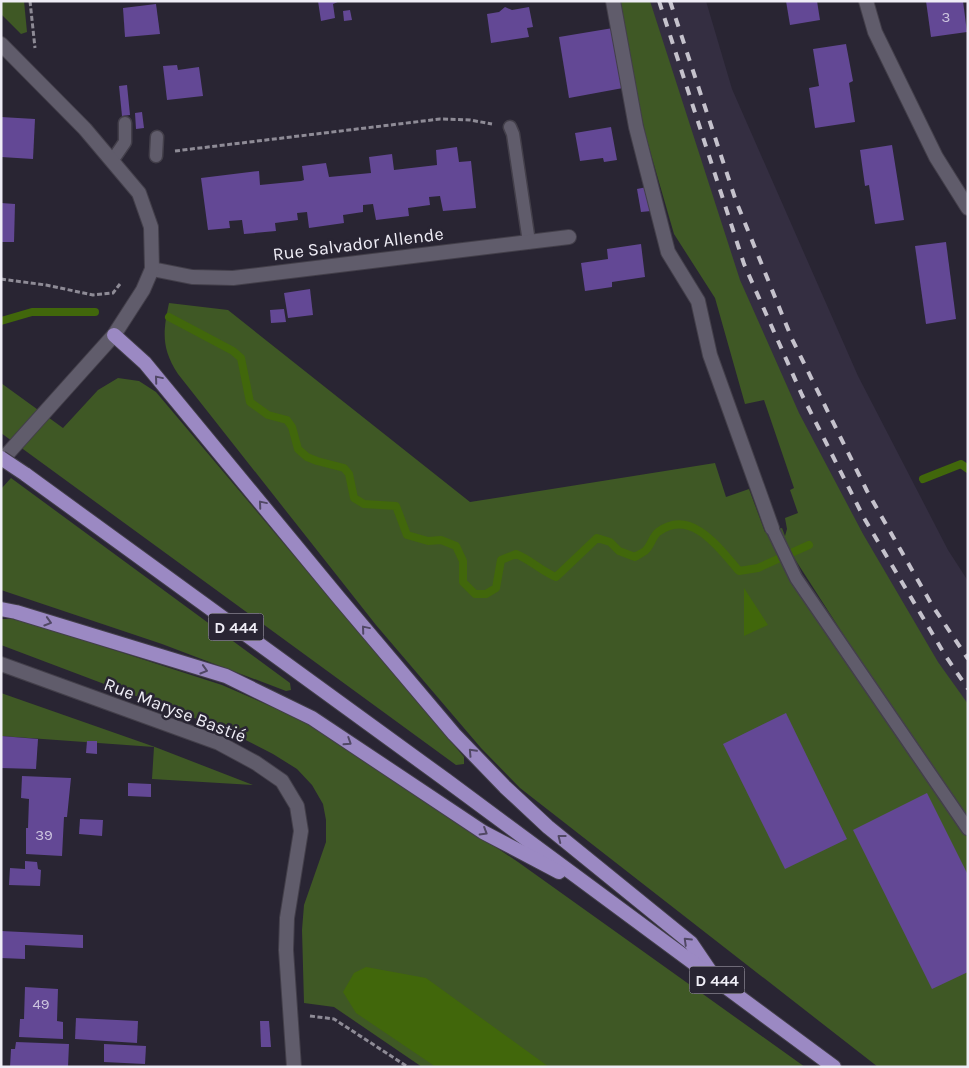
<svg xmlns="http://www.w3.org/2000/svg" width="969" height="1068" viewBox="0 0 969 1068" font-family="Karla,sans-serif">
  <rect width="100%" height="100%" fill="#292533"/>
  <!-- built -->
  <polygon fill="#342e41" points="631,1 706,1 732,89 858,376 948,550 968,581 968,759 838,547"/>
  <!-- green -->
  <g fill="#3f5825" fill-rule="evenodd">
    <polygon points="1,1 24,1 27,32 21,34 1,14"/>
    <path d="M 616,1 L 650,1 L 740,280 L 799,413 L 863,534 L 938,662 L 968,704 L 968,1067 L 878,1067 L 520,788 L 481,748 L 376,625 L 178,374 C 161,348 163,332 169,303 L 228,310 L 470,502 L 715,463 L 726,497 L 749,489 L 765,532 L 782,528 L 785,536 L 787,529 L 785,518 L 798,513 L 790,490 L 794,488 L 764,400 L 745,404 L 715,298 L 674,234 L 646,137 ZM 789,550 L 906,732 L 796,578 Z"/>
    <polygon points="118,378 139,381 156,392 464,757 464,764 456,765 1,433 1,383 63,428 98,390"/>
    <polygon points="11,478 290,683 291,690 286,691 162,644 1,590 1,489"/>
    <polygon points="1,619 18,619 222,685 314,725 518,862 805,1067 422,1067 334,1007 304,1003 302,930 304,905 326,842 326,820 323,804 312,785 297,769 273,754 226,730 1,645"/>
    <polygon points="1,693 155,747 253,785 152,779 154,747 1,736"/>
  </g>
  <!-- water -->
  <g fill="#41670b">
    <polygon points="744,588 768,625 744,636"/>
    <polygon points="366,967 426,978 549,1067 436,1067 356,1013 343,992 354,973"/>
  </g>
  <g fill="none" stroke-linecap="round" stroke-linejoin="round">
    <!-- stream -->
    <g stroke="#41670b" stroke-width="8">
      <path d="M 169,317 L 233,351 L 241,358 L 250,402 L 268,415 L 287,420 L 292,427 L 298,449 L 307,457 L 317,461 L 344,468 L 349,474 L 354,498 L 364,504 L 396,506 L 407,535 L 428,541 L 441,540 L 456,546 L 463,561 L 463,582 L 475,594 L 486,594 L 496,588 L 501,560 L 516,554 C 531,560 541,571 556,577 L 597,538 L 610,542 L 619,551 L 635,557 C 638,555 642,553 645,551 C 651,546 652,537 658,532 C 691,507 720,549 739,571 L 758,568 L 809,545"/>
      <polyline points="1,321 32,312 95,312"/>
      <polyline points="923,479 961,464 968,469"/>
    </g>
  </g>
  <!-- building -->
  <g fill="#634895">
    <polygon points="318,1 340,1 333,4 335,18 321,21"/>
    <polygon points="786,1 817,1 820,20 790,25"/>
    <polygon points="926,1 963,1 967,32 931,37"/>
    <polygon points="156,4 160,34 125,37 123,8"/>
    <polygon points="505,7 512,10 529,7 533,27 527,28 529,37 491,43 487,14 499,12"/>
    <polygon points="350,10 352,20 344,21 343,11"/>
    <polygon points="613,28 623,88 569,98 559,37"/>
    <polygon points="846,44 853,81 849,83 855,122 815,128 809,88 819,86 813,49"/>
    <polygon points="177,65 178,70 199,67 203,96 167,100 163,66"/>
    <polygon points="127,85 130,115 122,116 119,86"/>
    <polygon points="142,112 144,128 136,129 135,113"/>
    <polygon points="1,117 35,119 33,159 1,157"/>
    <polygon points="611,127 617,160 604,162 603,158 580,161 575,133"/>
    <polygon points="892,145 904,220 875,224 869,185 865,186 860,150"/>
    <polygon points="457,147 459,162 471,161 476,208 443,211 440,196 429,197 430,205 408,208 409,216 376,220 373,204 363,205 363,212 343,215 344,223 309,228 307,212 297,213 298,220 275,223 276,231 244,234 242,220 229,221 230,228 208,230 201,178 259,171 260,185 301,181 304,180 302,166 326,163 329,177 371,173 369,157 392,154 394,170 437,165 436,150"/>
    <polygon points="647,187 651,211 641,212 637,189"/>
    <polygon points="1,203 15,204 14,242 1,242"/>
    <polygon points="946,242 956,319 926,324 915,246"/>
    <polygon points="641,244 645,277 612,282 612,287 585,291 581,263 608,259 607,249"/>
    <polygon points="310,289 313,315 288,318 284,293"/>
    <polygon points="284,309 286,322 271,323 270,310"/>
    <polygon points="786,713 847,839 785,869 723,744"/>
    <polygon points="1,736 38,739 36,769 1,768"/>
    <polygon points="87,741 97,741 97,754 86,753"/>
    <polygon points="22,776 71,778 67,817 64,817 62,856 26,854 26,828 28,828 29,799 21,798"/>
    <polygon points="128,783 151,784 151,797 128,796"/>
    <polygon points="927,793 968,875 968,972 932,989 853,830"/>
    <polygon points="80,819 103,820 102,836 79,834"/>
    <polygon points="25,861 37,862 38,869 41,870 40,886 9,885 10,868 25,869"/>
    <polygon points="1,931 83,935 83,948 25,945 25,959 1,958"/>
    <polygon points="25,987 58,989 57,1021 63,1022 63,1039 19,1037 20,1019 24,1019"/>
    <polygon points="76,1018 138,1021 137,1043 75,1039"/>
    <polygon points="260,1021 269,1021 271,1047 261,1047"/>
    <polygon points="16,1042 69,1044 68,1067 10,1067 11,1049 15,1049"/>
    <polygon points="104,1044 146,1046 145,1064 104,1062"/>
  </g>
  <g fill="none" stroke-linecap="round" stroke-linejoin="round">
    <defs>
      <g id="service">
        <polyline points="510,127 513,134 529,242"/>
        <polyline points="156,156 157,137"/>
        <polyline points="112,161 125,142 125,123"/>
        <polyline points="772,528 796,578 968,829"/>
      </g>
      <g id="minor">
        <polyline points="613,1 636,127 668,252 698,301 710,355 772,528"/>
        <polyline points="866,1 875,32 936,157 968,208"/>
        <polyline points="152,269 192,277 233,278 569,237"/>
        <polyline points="1,664 219,743 256,763 282,781 297,806 301,831 287,918 286,950 294,1067"/>
      </g>
      <polyline id="tertiary" points="1,44 85,129 139,193 151,227 152,269 143,290 114,335 1,461"/>
      <g id="primary">
        <polyline points="114,335 145,363 339,598 454,734 505,787 548,827 691,943 710,971"/>
        <polyline points="25,474 446,780 834,1067"/>
        <polyline points="1,609 16,612 226,676 312,718 483,832 559,872"/>
      </g>
    </defs>
    <!-- service casing -->
    <use href="#service" stroke="#433f4a" stroke-width="15"/>
    <!-- minor casing -->
    <use href="#minor" stroke="#433f4a" stroke-width="16"/>
    <!-- tertiary casing -->
    <use href="#tertiary" stroke="#433f4a" stroke-width="16"/>
    <!-- primary casing -->
    <use href="#primary" stroke="#433f4a" stroke-width="16"/>
    <!-- path -->
    <g stroke="#8e8b96" stroke-width="3" stroke-dasharray="5 2.5" stroke-linecap="butt">
      <polyline points="30,1 35,48"/>
      <polyline points="175,151 440,119 470,120 492,124"/>
      <polyline points="1,279 46,285 93,295 113,293 120,284"/>
      <polyline points="310,1016 334,1019 408,1067"/>
    </g>
    <!-- service -->
    <use href="#service" stroke="#605c6b" stroke-width="12"/>
    <!-- minor -->
    <use href="#minor" stroke="#605c6b" stroke-width="14"/>
    <!-- tertiary -->
    <use href="#tertiary" stroke="#605c6b" stroke-width="14"/>
    <!-- primary -->
    <use href="#primary" stroke="#9b89c3" stroke-width="14"/>
    <!-- rail -->
    <g stroke="#c5c2cc" stroke-width="4" stroke-dasharray="9 9" stroke-linecap="butt">
      <polyline points="659,1 744,264 802,395 864,518 945,655 968,689"/>
      <polyline points="670,1 736,201 792,339 867,491 932,605 968,659"/>
    </g>
    <defs>
      <polyline id="primary-bridge" points="1,458 25,474"/>
    </defs>
    <!-- primary-bridge casing -->
    <use href="#primary-bridge" stroke="#433f4a" stroke-width="16" stroke-linecap="butt"/>
    <!-- primary-bridge -->
    <use href="#primary-bridge" stroke="#9b89c3" stroke-width="14"/>
  </g>
  <!-- one-way arrows -->
  <defs><path id="oneway-chevron" d="M-2-3.5L2.5 0L-2 3.5" fill="none" stroke-width="1.6" stroke-linecap="round" stroke-linejoin="round" transform="scale(1.25)"/></defs>
  <g stroke="#514865">
    <use href="#oneway-chevron" transform="translate(158 379) rotate(-130)"/>
    <use href="#oneway-chevron" transform="translate(262 504) rotate(-130)"/>
    <use href="#oneway-chevron" transform="translate(48 622) rotate(17)"/>
    <use href="#oneway-chevron" transform="translate(365 629) rotate(-130)"/>
    <use href="#oneway-chevron" transform="translate(204 670) rotate(17)"/>
    <use href="#oneway-chevron" transform="translate(348 742) rotate(33)"/>
    <use href="#oneway-chevron" transform="translate(472 752) rotate(-133)"/>
    <use href="#oneway-chevron" transform="translate(484 832) rotate(31)"/>
    <use href="#oneway-chevron" transform="translate(561 838) rotate(-142)"/>
    <use href="#oneway-chevron" transform="translate(687 941) rotate(-136)"/>
  </g>
  <g text-anchor="middle" dominant-baseline="central" stroke-width="5" stroke-linejoin="round" paint-order="stroke">
    <!-- number labels -->
    <g font-size="15" fill="#ccc4de">
      <text x="946" y="17">3</text>
      <text x="44" y="835">39</text>
      <text x="41" y="1004">49</text>
    </g>
    <!-- shield labels -->
    <g fill="#292533" stroke="#b4b1bc" stroke-width="1">
      <rect x="208.5" y="613.5" width="55" height="27" rx="4"/>
      <rect x="689.5" y="966.5" width="55" height="27" rx="4"/>
    </g>
    <g font-size="16" font-weight="bold" fill="#efedf6">
      <text x="236" y="627">D 444</text>
      <text x="717" y="980">D 444</text>
    </g>
    <!-- street labels -->
    <g font-size="18" fill="#efedf6" stroke="#292533">
      <text transform="translate(358 244) rotate(-7)">Rue Salvador Allende</text>
      <text transform="translate(175 710) rotate(21)">Rue Maryse Bastié</text>
    </g>
  </g>
  <!-- border -->
  <rect width="969" height="1068" fill="none" stroke="#efedf6" stroke-width="5"/>
</svg>
